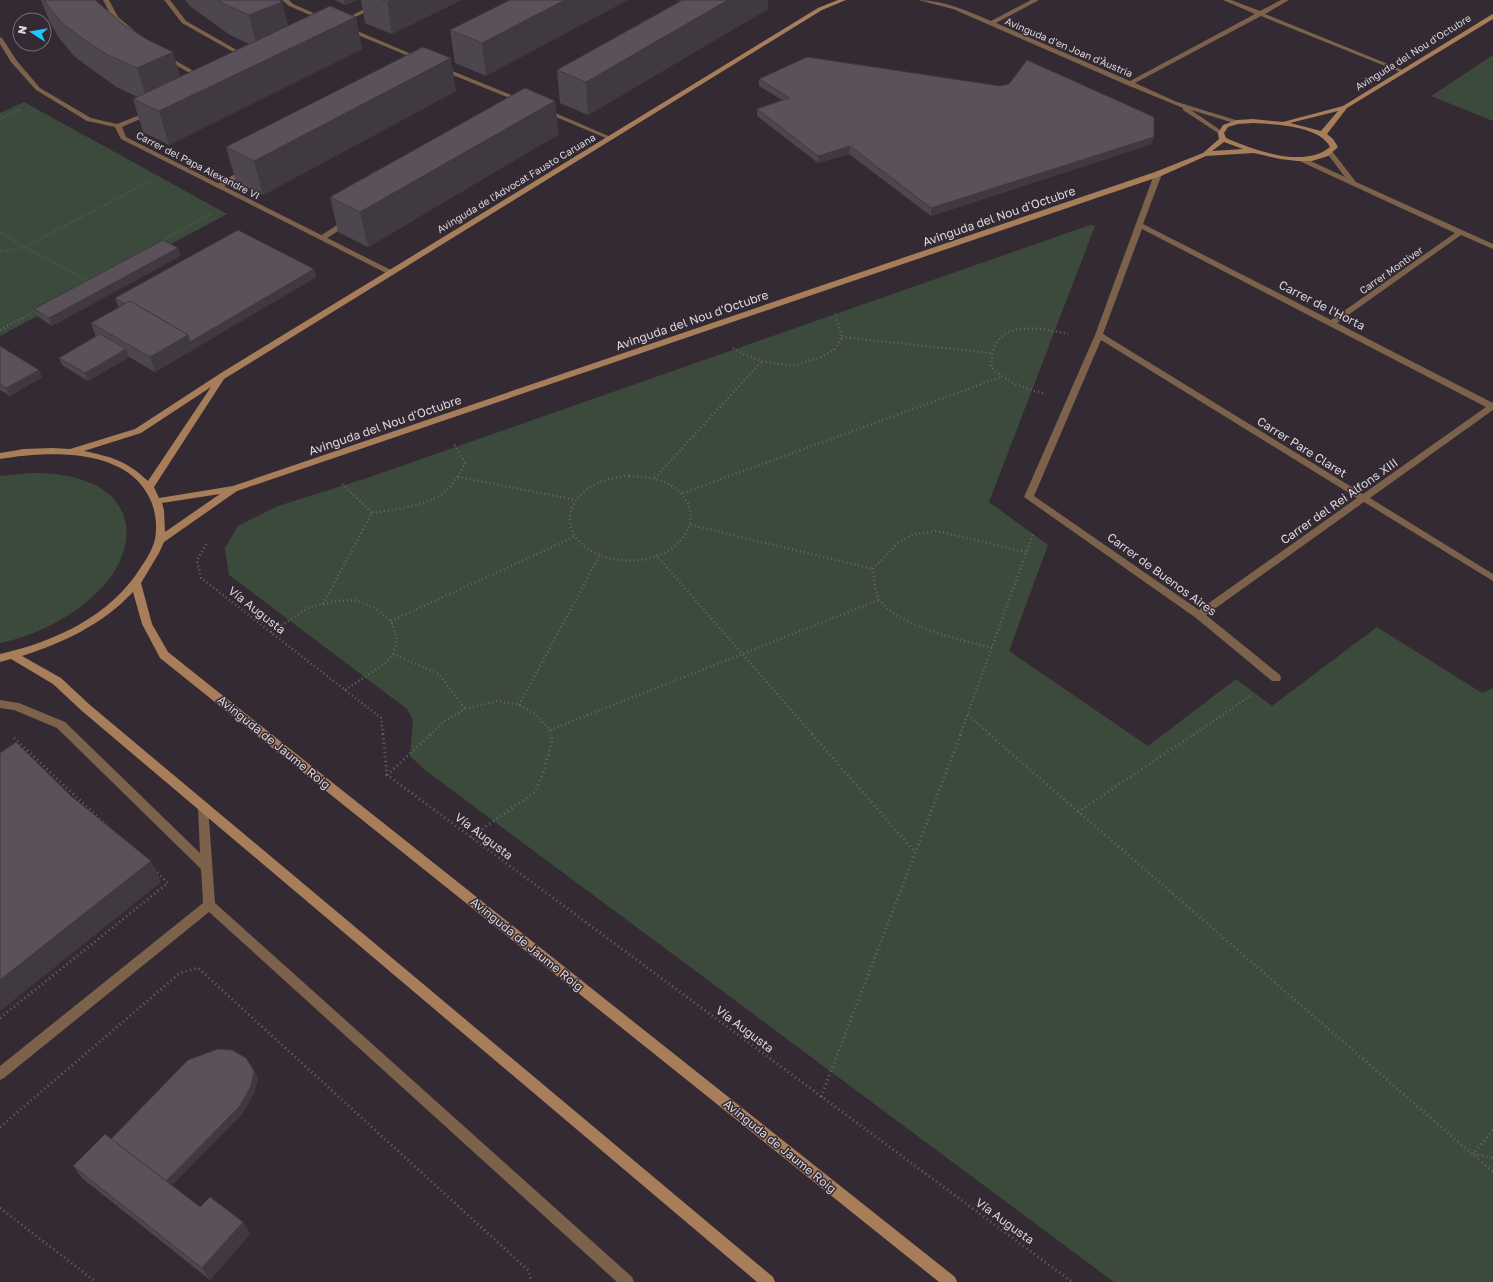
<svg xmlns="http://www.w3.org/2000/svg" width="1493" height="1282" viewBox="0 0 1493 1282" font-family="'Golos Text',sans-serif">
  <rect width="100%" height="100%" fill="#342a33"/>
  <!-- green -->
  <g fill="#3c4a3c">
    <polygon points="1493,55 1493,121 1431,96"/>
    <polygon points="24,102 227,214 0,336 0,113"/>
    <polygon points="1090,225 1095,226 989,502 1048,545 1009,651 1148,746 1236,679 1272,706 1377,627 1482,693 1493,688 1493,1282 1114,1282 425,770 410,756 413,720 407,709 229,575 225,548 238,526 278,506 367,478"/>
    <path d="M 31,473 C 52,473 73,475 93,484 C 135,504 134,546 109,579 C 84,611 40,635 0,643 L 0,476 Z"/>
  </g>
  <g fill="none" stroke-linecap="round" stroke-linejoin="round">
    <!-- path-far2 -->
    <g stroke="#6b626a" stroke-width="2" stroke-dasharray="0.5 2" stroke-linecap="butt">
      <polyline points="0,119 18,110 21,111"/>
      <polyline points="0,233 89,282"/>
      <polyline points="160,242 212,213"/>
      <polyline points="0,252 24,247 151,181"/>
      <polyline points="835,313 836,318"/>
      <polyline points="23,318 37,310"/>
    </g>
    <!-- path-far1 -->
    <g stroke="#6b626a" stroke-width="2.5" stroke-dasharray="1 3" stroke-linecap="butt">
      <polyline points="0,330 24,317"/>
      <polyline points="842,337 990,353"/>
      <polyline points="733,348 745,355 762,361 791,366 819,358 834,350 842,337 836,317"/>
      <path d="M 1043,393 C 1022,388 1007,382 991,367 C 992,362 991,356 993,351 C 1002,319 1044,329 1068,334"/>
      <path d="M 629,476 C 639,477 650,477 659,480 C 695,492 702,527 671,549 C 648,565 609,564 587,548 C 560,530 567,499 594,485 C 605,479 617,477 629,476 Z"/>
      <polyline points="458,477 576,500"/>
      <polyline points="655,478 762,361"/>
      <polyline points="683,493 1001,377"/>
      <path d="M 372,513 C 394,509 429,506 446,491 C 454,484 460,473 465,463 L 454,444"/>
      <polyline points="691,525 873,569"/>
      <polyline points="206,544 197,561 201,578 381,718 383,735"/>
      <polyline points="656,555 813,735"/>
      <polyline points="323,604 372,513 341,483"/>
      <polyline points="391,621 574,537"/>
      <polyline points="271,632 310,607 336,601 356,600 375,608 391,621 397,639 393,654 383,665 345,690"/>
      <path d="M 992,648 C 962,640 895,626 879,599 C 874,590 874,579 873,569 L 898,543 L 914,534 L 937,531 L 1026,552"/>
      <polyline points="393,654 439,674 465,709"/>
      <polyline points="519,705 600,555"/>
      <polyline points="968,715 991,735"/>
      <polyline points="550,730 879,600"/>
      <polyline points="430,735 442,723 465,709 497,701 519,705 536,715 550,730 551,735"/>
      <polyline points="960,735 1033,534"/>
      <polyline points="1193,735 1250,696"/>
    </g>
    <!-- path -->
    <g stroke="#6b626a" stroke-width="3" stroke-dasharray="1 3.5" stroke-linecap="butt">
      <polyline points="383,734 387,775 1072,1282"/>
      <polyline points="812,734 915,852"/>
      <polyline points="989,734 1493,1172"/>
      <polyline points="14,738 108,827"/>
      <polyline points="387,775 431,734"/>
      <polyline points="1078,812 1194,734"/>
      <polyline points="471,837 535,792 542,776 552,742 551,734"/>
      <polyline points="0,1018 168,883 154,869"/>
      <polyline points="821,1097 961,734"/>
      <polyline points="0,1127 180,973 198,968 529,1271 531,1282"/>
      <polyline points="1493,1130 1473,1154 1493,1158"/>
      <polyline points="0,1208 96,1282"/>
    </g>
    <!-- lane -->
    <g fill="#7c614b" fill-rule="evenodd">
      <polygon points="244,169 247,169 251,171 221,188 218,188 214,186"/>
      <polygon points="345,220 351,220 352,222 324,240 321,240 317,238"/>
    </g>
    <!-- street -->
    <g fill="#7c614b" fill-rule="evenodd">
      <polygon points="103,0 109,0 118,17 137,33 137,35 133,35 113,19"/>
      <polygon points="164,0 170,0 186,21 249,57 244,58 182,23"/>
      <polygon points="282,0 289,0 293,4 327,19 322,20 289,6"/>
      <polygon points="383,0 391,0 345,22 340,21"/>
      <path d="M 918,0 C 944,0 967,11 991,21 L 1031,0 L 1039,0 L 996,23 L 1130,81 L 1255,14 L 1223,0 L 1231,0 L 1260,11 L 1281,0 L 1289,0 L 1265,14 L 1405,71 L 1400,72 L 1261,16 L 1135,83 L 1177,102 L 1239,121 L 1240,122 L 1237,124 L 1191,110 L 1223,132 L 1224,133 L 1221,135 L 1183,110 L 1183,108 L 1127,85 L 953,9 Z"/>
      <polygon points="346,28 350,28 423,59 418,60 346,30"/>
      <polygon points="0,37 2,38 17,61 40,88 91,118 117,124 150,111 154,111 154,113 122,127 126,137 395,272 394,274 388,274 121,139 115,127 87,121 36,90 11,62 0,44"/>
      <polygon points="164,54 204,77 205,78 200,79 162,57 161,56"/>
      <polygon points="440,66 526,101 527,102 522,103 438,69 437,68"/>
      <polygon points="542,109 546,109 613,138 608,139 542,111"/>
      <path d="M 1330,150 L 1332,151 L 1356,182 L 1493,244 L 1493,249 L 1461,235 L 1337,323 L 1493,403 L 1493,410 L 1370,498 L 1493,574 L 1493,581 L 1364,502 L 1206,615 L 1280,675 L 1281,678 L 1280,681 L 1272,681 L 1196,618 L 1024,497 L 1095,335 L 1155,172 L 1158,172 L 1162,174 L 1143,224 L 1331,320 L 1455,233 L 1295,159 L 1299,157 L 1302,157 L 1345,177 L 1326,152 ZM 1142,229 L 1486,407 L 1363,494 L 1103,334 ZM 1101,340 L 1357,498 L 1199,610 L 1034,496 Z"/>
      <polygon points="0,700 19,703 65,722 200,853 198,806 199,803 203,802 207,803 208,806 215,903 632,1277 634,1282 617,1282 209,912 4,1078 0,1080 0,1066 203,903 201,869 57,728 14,710 0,708"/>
    </g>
    <!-- secondary -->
    <path fill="#a77d5a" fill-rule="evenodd" d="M 838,0 L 846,0 L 822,10 L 224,379 L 154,487 L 159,498 L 233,486 L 1155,172 L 1203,153 L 1219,139 L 1218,133 L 1223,125 L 1237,120 L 1253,119 L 1283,122 L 1343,106 L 1491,15 L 1493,14 L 1493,19 L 1347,108 L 1327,134 L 1333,139 L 1338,147 L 1328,156 L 1312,161 L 1297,161 L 1280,159 L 1254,153 L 1206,156 L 1161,176 L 237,491 L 164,542 L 159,553 L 141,583 L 152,624 L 168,652 L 955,1277 L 957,1282 L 939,1282 L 160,658 L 142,624 L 133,592 C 103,624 63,643 22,656 L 61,678 L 90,705 L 773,1277 L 775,1282 L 757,1282 L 82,711 L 53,684 L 11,659 L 0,662 L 0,654 C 54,642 111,616 141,567 C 146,560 151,552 154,543 C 158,530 156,511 150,499 C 127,447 47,451 0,459 L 0,453 L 24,449 L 52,448 L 70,449 L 135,429 L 221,373 L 818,8 ZM 1338,111 L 1321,131 L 1290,123 ZM 1253,123 C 1274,124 1320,126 1330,147 C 1304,169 1254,150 1226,138 L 1224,133 L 1228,127 L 1238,124 ZM 1224,142 L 1243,149 L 1212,151 ZM 211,387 L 148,481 C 127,461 112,457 84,451 L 141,433 ZM 220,494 L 165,532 L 164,510 L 162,503 Z"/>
  </g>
  <!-- wall -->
  <g fill="#4e464e">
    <polygon points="41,0 95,0 124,25 148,40 173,52 180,77 249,44 230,35 191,7 185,0 279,0 282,2 288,26 362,49 169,145 143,132 133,99 138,97 118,88 94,71 74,56 59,38 49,20"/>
    <polygon points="335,0 357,0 345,5"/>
    <polygon points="361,0 461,0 392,34 365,23"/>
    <polygon points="510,0 486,76 455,63 450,30"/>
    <polygon points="676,0 768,0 768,9 588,115 560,103 557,70 680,1"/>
    <polygon points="759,79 1152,144 931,216 849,154 818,163 757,116 757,109 782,100 759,86"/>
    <polygon points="456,91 263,195 236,182 226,147"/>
    <polygon points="559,134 368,247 338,232 330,197"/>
    <polygon points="178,248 180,256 52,326 37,316 34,309"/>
    <polygon points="314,269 316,277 155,372 129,357 88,381 62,365 59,358 96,337 91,323 119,307 118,306 115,298"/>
    <polygon points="0,346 42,377 10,396 0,390"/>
    <polygon points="254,1071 258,1078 254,1093 243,1113 172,1185 200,1207 243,1222 250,1234 210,1280 82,1178 73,1166 111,1139"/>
  </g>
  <!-- shaded-wall -->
  <g fill="#403940">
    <polygon points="344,0 357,0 345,5"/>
    <polygon points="391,0 461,0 392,34 387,2"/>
    <polygon points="565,0 628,0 486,76 482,43"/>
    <polygon points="728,0 768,0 768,9 588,115 586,82"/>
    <polygon points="282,2 290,34 257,48 249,15"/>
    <polygon points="356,17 362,49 169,145 159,111"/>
    <polygon points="173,52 182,85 147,101 137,68"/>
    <polygon points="451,58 456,91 263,195 254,161"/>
    <polygon points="555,101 559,134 368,247 360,212"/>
    <polygon points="1154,137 1152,144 931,216 931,208"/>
    <polygon points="850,146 849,154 818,163 818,156"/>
    <polygon points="178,248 180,256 52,326 49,318"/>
    <polygon points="314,269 316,277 155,372 150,357 188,335"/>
    <polygon points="126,349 129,357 88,381 85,373"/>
    <polygon points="39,370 42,377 10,396 6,388"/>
    <polygon points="151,861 161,882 0,1011 0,980"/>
    <polygon points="254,1071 258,1078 254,1093 243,1113 168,1189 164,1183"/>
    <polygon points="243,1222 250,1234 210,1280 202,1268"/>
  </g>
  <!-- building -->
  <g fill="#5b515b" stroke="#403940">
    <polygon points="44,0 95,0 124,25 148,40 173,52 137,68 108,55 83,39 63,24 48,6"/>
    <polygon points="218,0 279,0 282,2 249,15 222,3"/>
    <polygon points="382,0 391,0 387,2"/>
    <polygon points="510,0 565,0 482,43 450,30"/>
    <polygon points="683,0 728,0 586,82 557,70"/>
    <polygon points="330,6 356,17 159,111 133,99"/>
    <polygon points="423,47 451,58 254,161 226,147"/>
    <polygon points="807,57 1000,86 1009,84 1027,60 1154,117 1154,137 931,208 850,146 818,156 757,109 789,98 759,79"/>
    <polygon points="525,88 555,101 360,212 330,197"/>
    <polygon points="238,230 314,269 190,342 188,335 130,301 125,304 115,298"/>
    <polygon points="163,240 178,248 49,318 34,309"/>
    <polygon points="130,301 188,335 150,357 91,323"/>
    <polygon points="100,334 126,349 85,373 59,358"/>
    <polygon points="0,346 39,370 6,388 0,384"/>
    <polygon points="16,742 71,796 151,861 0,980 0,753"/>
    <polygon points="218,1049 232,1050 246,1058 254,1071 251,1086 240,1106 166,1181 111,1139 188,1060"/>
    <polygon points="105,1134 200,1207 210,1197 243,1222 202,1268 73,1166"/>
  </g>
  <g text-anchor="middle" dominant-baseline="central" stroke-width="3" stroke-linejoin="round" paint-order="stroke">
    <!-- far-street labels -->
    <g font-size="10" fill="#ddd7dd" stroke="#342a33">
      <text transform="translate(1069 47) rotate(23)">Avinguda d'en Joan d'Àustria</text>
      <text transform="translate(1413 52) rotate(-32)">Avinguda del Nou d'Octubre</text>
      <text transform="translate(198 165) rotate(27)">Carrer del Papa Alexandre VI</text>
      <text transform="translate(516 183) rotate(-31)">Avinguda de l'Advocat Fausto Caruana</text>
      <text transform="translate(1391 270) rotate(-35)">Carrer Montiver</text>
    </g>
    <!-- street labels -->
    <g font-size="12" fill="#ddd7dd" stroke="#342a33">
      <text transform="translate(999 216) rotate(-19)">Avinguda del Nou d'Octubre</text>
      <text transform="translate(1322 305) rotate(27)">Carrer de l'Horta</text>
      <text transform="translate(692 320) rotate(-19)">Avinguda del Nou d'Octubre</text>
      <text transform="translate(385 425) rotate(-19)">Avinguda del Nou d'Octubre</text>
      <text transform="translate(1302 447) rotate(32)">Carrer Pare Claret</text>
      <text transform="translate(1339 501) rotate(-35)">Carrer del Rei Alfons XIII</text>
      <text transform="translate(1162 574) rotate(36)">Carrer de Buenos Aires</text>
      <text transform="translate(257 610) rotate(38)">Vía Augusta</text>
      <text transform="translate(274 742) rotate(39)">Avinguda de Jaume Roig</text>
      <text transform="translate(484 836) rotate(37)">Vía Augusta</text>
      <text transform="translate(527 944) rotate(39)">Avinguda de Jaume Roig</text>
      <text transform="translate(745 1029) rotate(37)">Vía Augusta</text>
      <text transform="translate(780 1146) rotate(39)">Avinguda de Jaume Roig</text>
      <text transform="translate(1005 1221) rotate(36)">Vía Augusta</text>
    </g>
  </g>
  <!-- north arrow -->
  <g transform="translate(32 32) rotate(282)"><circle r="19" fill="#342a33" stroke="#786f77"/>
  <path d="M0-3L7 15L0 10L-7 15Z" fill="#1cc9fc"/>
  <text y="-6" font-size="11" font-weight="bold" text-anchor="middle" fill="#ddd7dd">N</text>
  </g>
</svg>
